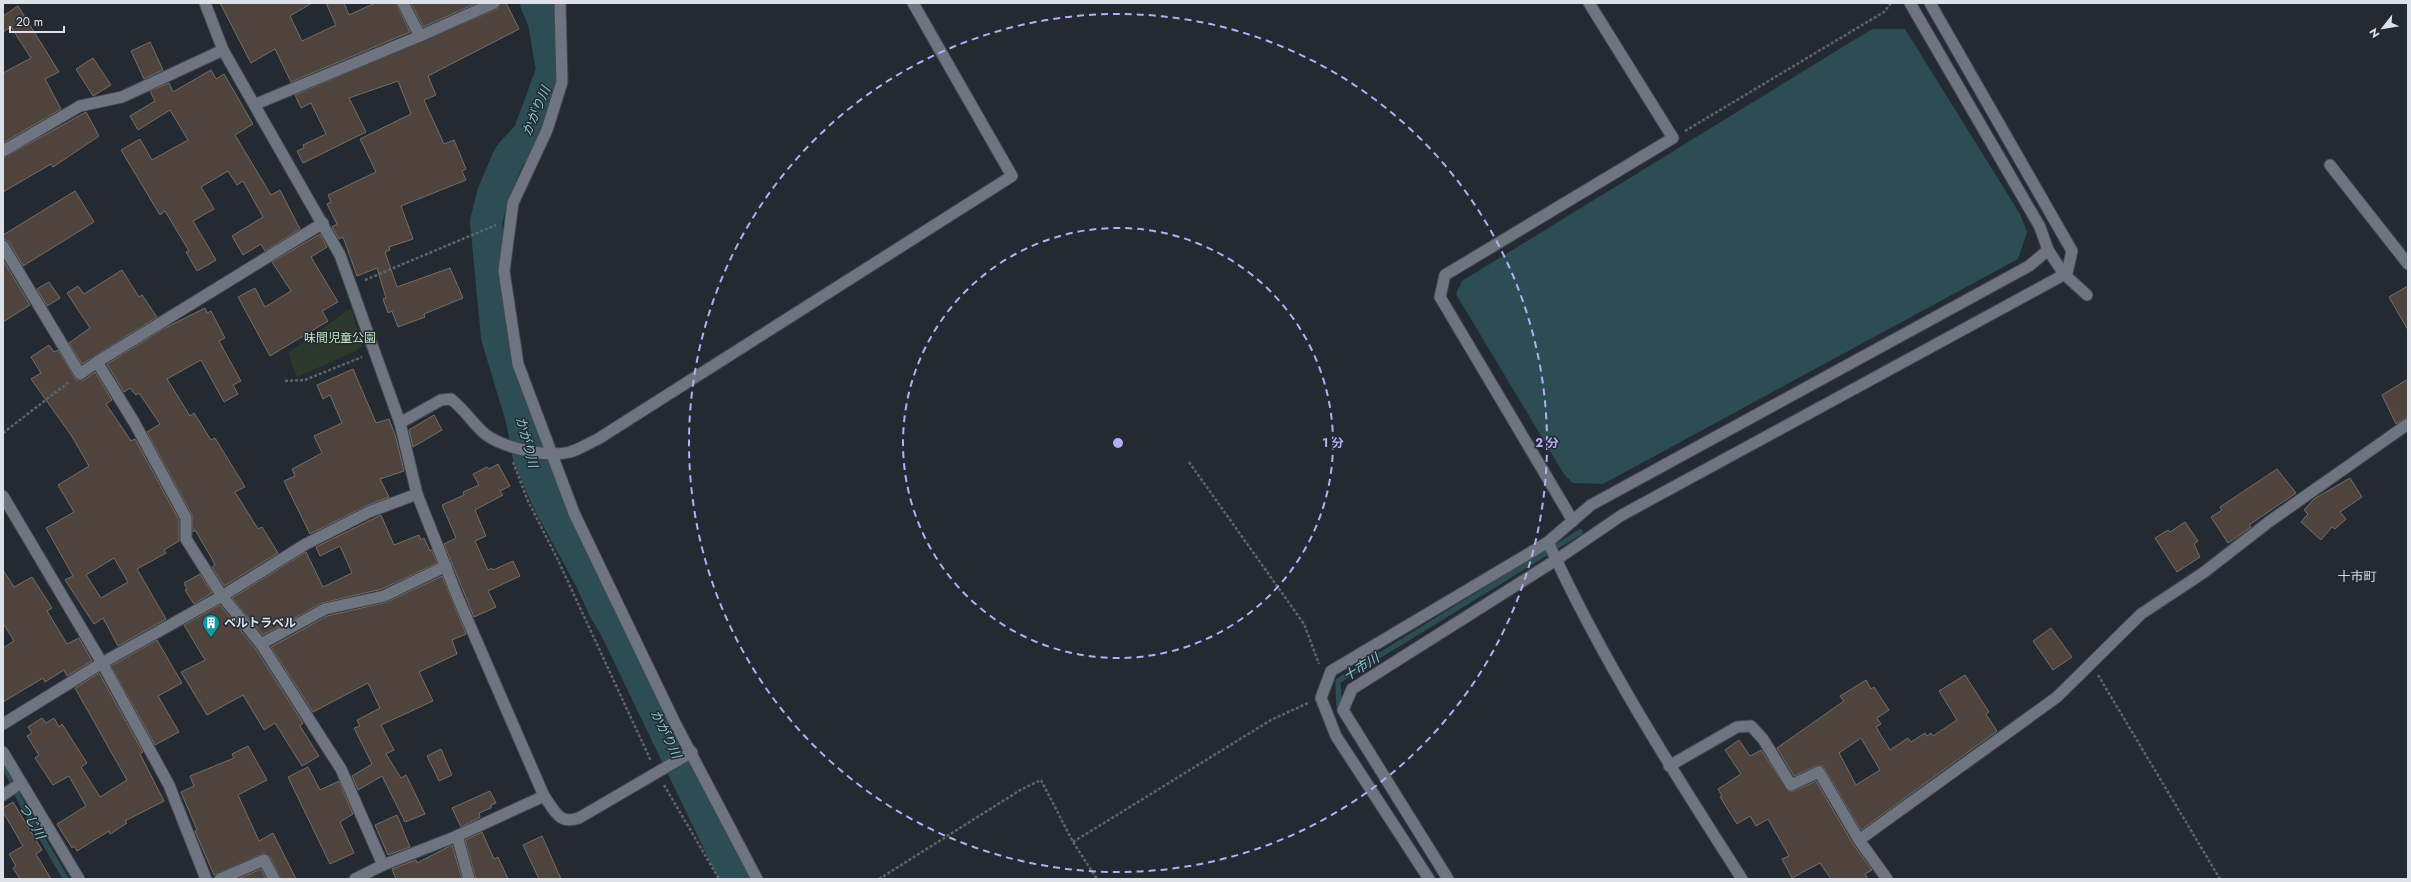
<svg xmlns="http://www.w3.org/2000/svg" width="2411" height="882" viewBox="0 0 2411 882" font-family="Jost,'Noto Sans JP',sans-serif">
  <rect width="100%" height="100%" fill="#242a32"/>
  <!-- green -->
  <polygon fill="#2d392c" points="351,308 362,346 356,351 297,377 288,353"/>
  <!-- water -->
  <polygon fill="#2b4d53" points="1872,29 1905,29 2020,214 2027,232 2018,259 1603,484 1573,483 1564,474 1456,294 1462,281"/>
  <g fill="none" stroke-linecap="round" stroke-linejoin="round">
    <!-- stream -->
    <g stroke="#2b4d53" stroke-width="5.5">
      <polyline points="1343,710 1339,705 1338,681 1580,532"/>
      <polyline points="3,762 22,804 66,879"/>
    </g>
    <!-- river -->
    <polyline stroke="#2b4d53" stroke-width="32" points="536,3 544,22 552,71 529,134 509,156 493,194 486,222 497,337 522,420 529,458 549,503 590,578 604,609 616,629 736,879"/>
  </g>
  <!-- building -->
  <g fill="#4e443d" stroke="#786d66" fill-rule="evenodd">
    <polygon points="220,3 312,3 290,16 302,41 336,25 326,3 344,3 349,15 375,3 396,3 410,32 291,82 275,49 251,63"/>
    <polygon points="411,3 477,3 423,27"/>
    <polygon points="501,3 506,3 519,29 428,76 436,95 424,100 444,144 454,140 466,169 462,171 466,180 401,206 413,239 389,247 390,250 385,252 397,287 450,268 463,298 424,314 425,317 398,327 392,311 388,313 383,299 386,298 377,268 357,276 343,237 339,239 332,227 337,224 327,204 331,202 328,195 376,172 360,139 411,114 398,81 349,98 366,132 303,163 297,151 304,148 303,145 326,134 311,103 301,108 295,95 497,9"/>
    <polygon points="18,6 59,72 45,79 61,109 3,143 3,73 31,58 11,27 3,32 3,16"/>
    <polygon points="150,42 163,70 144,79 131,51"/>
    <polygon points="93,58 111,85 93,96 76,69"/>
    <polygon points="211,70 216,79 224,74 253,124 235,135 271,195 280,190 300,229 265,251 261,244 243,255 232,236 263,217 243,181 237,185 228,171 201,187 214,209 193,221 216,260 197,271 186,252 189,251 165,211 160,215 121,150 140,139 152,160 188,140 170,110 138,130 130,116 155,101 150,91 169,83 173,92"/>
    <polygon points="86,112 99,136 53,167 51,164 3,192 3,158"/>
    <polygon points="75,191 94,222 23,266 9,242 3,239 3,235"/>
    <polygon points="320,234 327,247 311,257 338,302 322,311 328,321 270,356 238,297 255,288 265,307 291,291 272,262"/>
    <polygon points="3,260 30,305 3,322"/>
    <polygon points="122,270 139,297 142,295 157,317 82,364 69,343 90,328 67,293 78,286 84,294"/>
    <polygon points="49,282 60,298 47,306 37,289"/>
    <polygon points="2408,286 2408,330 2389,297"/>
    <polygon points="205,308 207,313 211,311 225,338 219,341 241,381 233,385 238,394 224,402 201,360 167,379 190,416 194,413 211,440 215,438 245,487 235,492 258,529 262,527 278,553 224,586 212,567 215,565 211,557 195,530 193,532 192,515 147,432 160,424 139,393 136,395 130,388 124,392 107,364 165,328"/>
    <path d="M 49,345 L 54,352 L 58,350 L 76,380 L 84,380 L 95,372 L 112,400 L 106,404 L 131,441 L 135,439 L 179,520 L 179,541 L 164,550 L 166,553 L 137,569 L 166,619 L 118,646 L 103,618 L 94,624 L 65,580 L 73,576 L 46,528 L 74,512 L 58,485 L 89,466 L 71,435 L 31,379 L 41,373 L 31,357 ZM 114,558 L 128,582 L 101,598 L 86,575 Z"/>
    <polygon points="353,369 376,423 389,419 396,438 404,471 380,479 389,497 366,506 310,534 284,481 295,476 292,469 322,453 314,436 342,423 330,395 323,399 317,385"/>
    <polygon points="2408,379 2408,417 2396,424 2382,395"/>
    <polygon points="434,415 442,430 413,447 409,430"/>
    <polygon points="498,464 510,486 500,491 503,495 475,510 486,536 475,541 488,570 492,568 493,570 513,561 520,576 488,591 496,607 474,617 444,544 456,538 442,505 464,495 463,492 479,485 473,474 487,467 489,469"/>
    <polygon points="2277,469 2296,493 2249,525 2251,527 2228,543 2211,517 2222,510 2220,507"/>
    <polygon points="2350,478 2362,497 2340,512 2346,519 2335,529 2332,527 2321,540 2301,522 2308,514 2304,510 2314,499"/>
    <polygon points="381,515 394,545 419,535 421,540 424,538 430,551 432,550 437,563 382,589 322,603 263,635 232,598 306,552 323,587 352,573 340,546 320,556 316,547"/>
    <polygon points="2185,522 2198,541 2194,544 2200,557 2177,572 2155,538 2168,530 2170,532"/>
    <polygon points="3,570 14,587 32,577 52,608 47,611 67,644 79,638 92,661 67,676 64,670 45,682 43,678 3,702 3,648 14,641 3,623"/>
    <polygon points="200,574 212,593 194,604 185,590 187,589 184,583"/>
    <polygon points="442,576 466,634 452,640 457,654 419,672 433,701 381,725 394,750 386,754 401,778 406,775 425,814 405,822 382,776 358,790 352,776 372,764 354,728 360,726 357,720 380,708 368,683 313,712 271,647 327,616 387,602"/>
    <polygon points="220,605 255,648 303,723 300,726 319,756 302,766 275,723 264,730 243,695 207,715 181,672 205,660 184,625"/>
    <polygon points="2051,628 2072,657 2053,670 2033,641"/>
    <polygon points="157,640 182,683 158,696 179,732 155,745 111,666"/>
    <polygon points="99,673 143,752 140,754 164,801 125,821 127,823 110,834 109,831 77,851 74,846 72,848 57,824 86,806 69,776 53,785 35,758 39,755 27,736 32,733 28,727 42,718 46,723 54,718 59,727 62,724 87,763 81,767 100,797 127,780 75,688"/>
    <path d="M 1965,675 L 1989,712 L 1986,714 L 1997,731 L 1861,830 L 1823,766 L 1816,766 L 1794,776 L 1777,748 L 1844,701 L 1840,696 L 1866,680 L 1871,689 L 1874,687 L 1889,710 L 1877,718 L 1881,724 L 1876,727 L 1890,750 L 1908,738 L 1911,742 L 1925,733 L 1927,736 L 1931,733 L 1933,736 L 1957,720 L 1939,691 ZM 1861,738 L 1880,770 L 1856,785 L 1839,753 Z"/>
    <polygon points="1739,740 1750,756 1761,750 1788,791 1794,791 1816,781 1853,844 1872,870 1865,874 1868,879 1831,879 1820,863 1792,878 1782,859 1789,856 1768,819 1756,826 1750,816 1737,824 1720,797 1722,796 1718,789 1741,774 1725,750"/>
    <polygon points="248,746 267,780 238,795 259,841 273,833 296,879 281,879 270,857 264,853 214,875 195,831 197,830 181,792 194,786 190,776 234,758 232,754"/>
    <polygon points="441,749 452,775 439,781 427,756"/>
    <polygon points="308,767 320,790 339,781 353,814 340,822 354,853 330,864 288,777"/>
    <polygon points="490,791 496,803 491,805 491,808 479,813 480,817 461,827 452,808"/>
    <polygon points="13,802 42,850 36,854 51,879 20,879 13,868 16,866 9,854 23,846 3,812 3,808"/>
    <polygon points="397,815 410,847 388,855 375,825"/>
    <polygon points="482,832 494,859 498,857 508,879 476,879 465,840"/>
    <polygon points="542,836 561,879 539,879 523,845"/>
    <polygon points="452,845 462,879 396,879 392,869 416,860 417,863"/>
    <polygon points="261,869 266,879 238,879"/>
  </g>
  <g fill="none" stroke-linecap="round" stroke-linejoin="round">
    <defs>
      <g id="minor">
        <path d="M 205,3 L 223,50 L 340,255 L 400,423 L 417,494 L 458,598 L 544,796 C 555,811 559,825 579,818 L 692,752"/>
        <polyline points="560,3 562,82 547,130 513,203 504,271 518,364 574,513 675,723 757,879"/>
        <polyline points="420,36 494,3"/>
        <polyline points="256,104 420,36 403,3"/>
        <polyline points="3,151 80,106 122,97 223,50"/>
        <polyline points="2330,165 2408,264"/>
        <polyline points="3,246 80,374 97,362 134,422 186,518 186,539 222,596 261,644 341,769 383,865"/>
        <polyline points="2048,250 2064,274 2087,295"/>
        <polyline points="97,362 323,223"/>
        <path d="M 400,423 L 441,400 L 451,399 C 465,410 474,425 485,434 C 503,448 548,458 570,452 C 580,449 589,443 598,439 L 1012,176 L 913,3"/>
        <polyline points="3,496 102,663 169,785 206,879"/>
        <polyline points="1573,521 1440,297 1445,275 1673,138 1589,3"/>
        <path d="M 1548,542 C 1602,660 1672,770 1742,879"/>
        <polyline points="261,644 325,609 384,596 446,566"/>
        <polyline points="3,724 102,663 222,596 306,544 369,512 417,494"/>
        <polyline points="3,752 79,879"/>
        <polyline points="1669,766 1737,727 1751,726 1763,739 1791,785 1819,772 1859,840 1887,879"/>
        <polyline points="3,795 21,783"/>
        <polyline points="457,836 469,879"/>
        <polyline points="1859,840 2057,697 2141,614 2203,573 2270,521 2408,424"/>
        <polyline points="220,879 264,860 274,879"/>
        <polyline points="355,879 383,865 457,836 544,796"/>
        <polyline points="1429,879 1336,736 1321,698 1331,671 1548,542 1591,505 2029,266 2048,250 2040,227 1910,3"/>
        <polyline points="1448,879 1343,710 1352,689 1556,560 1622,515 2067,273 2072,251 1930,3"/>
      </g>
    </defs>
    <!-- minor casing -->
    <use href="#minor" stroke="#434850" stroke-width="13"/>
    <!-- path -->
    <g stroke="#5f646b" stroke-width="2.5" stroke-dasharray="3 2" stroke-linecap="butt">
      <polyline points="1685,131 1884,12 1891,3"/>
      <polyline points="365,280 496,225"/>
      <polyline points="285,381 305,380 362,357"/>
      <polyline points="3,433 69,382"/>
      <polyline points="513,462 528,501 557,558 651,761"/>
      <polyline points="1189,462 1304,624 1319,664"/>
      <polyline points="2098,675 2220,879"/>
      <polyline points="664,785 719,879"/>
      <polyline points="1073,842 1271,720 1308,703"/>
      <polyline points="879,879 1022,789 1041,780 1073,842 1097,879"/>
    </g>
    <!-- minor -->
    <use href="#minor" stroke="#6f7580" stroke-width="11"/>
  </g>
  <!-- distance rings -->
  <g fill="none" stroke="#b6acf8" stroke-width="2" stroke-dasharray="7 5">
    <circle cx="1118" cy="443" r="215"/>
    <circle cx="1118" cy="443" r="429"/>
  </g>
  <!-- icons -->
  <defs>
    <symbol id="building-pin" viewBox="-11 -11 22 30"><path d="M0 17L-7.5 6A9.5 9.5 0 1 1 7.5 6Z" fill="#0f9aa8" stroke="#242a32"/><path d="M-4-6H4V6H1V3H-1V6H-4ZM-2.5-4.3h1.7v1.8h-1.7ZM.8-4.3h1.7v1.8H.8ZM-2.5-1h1.7V.8h-1.7ZM.8-1h1.7V.8H.8Z" fill="#fff"/></symbol>
  </defs>
  <g fill-rule="evenodd">
    <use href="#building-pin" x="201" y="613" width="20" height="27"/>
  </g>
  <g text-anchor="middle" dominant-baseline="central" stroke-width="3" stroke-linejoin="round" paint-order="stroke">
    <!-- park labels -->
    <g font-size="12" fill="#bee6bb" stroke="#242a32">
      <text x="340" y="338">味間児童公園</text>
    </g>
    <!-- poi labels -->
    <g font-size="12" font-weight="bold" fill="#dee2e8" stroke="#242a32" text-anchor="start">
      <text x="224" y="623">ベルトラベル</text>
    </g>
    <!-- water labels -->
    <g font-size="13" font-style="italic" fill="#87ccd7" stroke="#242a32">
      <text transform="translate(536 111) rotate(-67)">かがり川</text>
      <text transform="translate(527 442) rotate(75)">かがり川</text>
      <text transform="translate(1361 667) rotate(-32)">十市川</text>
      <text transform="translate(666 734) rotate(64)">かがり川</text>
      <text transform="translate(32 821) rotate(61)">つじ川</text>
    </g>
    <!-- neighbourhood labels -->
    <g font-size="13" fill="#d3dae5" stroke="#242a32">
      <text x="2357" y="576">十市町</text>
    </g>
  </g>
  <circle cx="1118" cy="443" r="6" fill="#b6acf8" stroke="#242a32" stroke-width="2"/>
  <g font-size="12" text-anchor="middle" font-weight="bold" fill="#b6acf8" stroke="#242a32" stroke-width="3" stroke-linejoin="round" paint-order="stroke">
    <text x="1333" y="447">1 分</text>
    <text x="1547" y="447">2 分</text>
  </g>
  <!-- border -->
  <rect width="2411" height="882" fill="none" stroke="#dee2e8" stroke-width="8"/>
  <!-- north arrow -->
  <g transform="translate(2383 28) rotate(239)" stroke="#242a32" stroke-width="3" paint-order="stroke">
  <path d="M0-3L7 15L0 10L-7 15Z" fill="#dee2e8"/>
  <text y="-6" font-size="11" font-weight="bold" text-anchor="middle" fill="#dee2e8">N</text>
  </g>
  <!-- scale -->
  <path d="M10 26v6h54v-6" fill="none" stroke="#dee2e8" stroke-width="2"/>
  <text x="16" y="26" font-size="12" fill="#dee2e8" stroke="#242a32" stroke-width="3" paint-order="stroke">20 m</text>
</svg>
